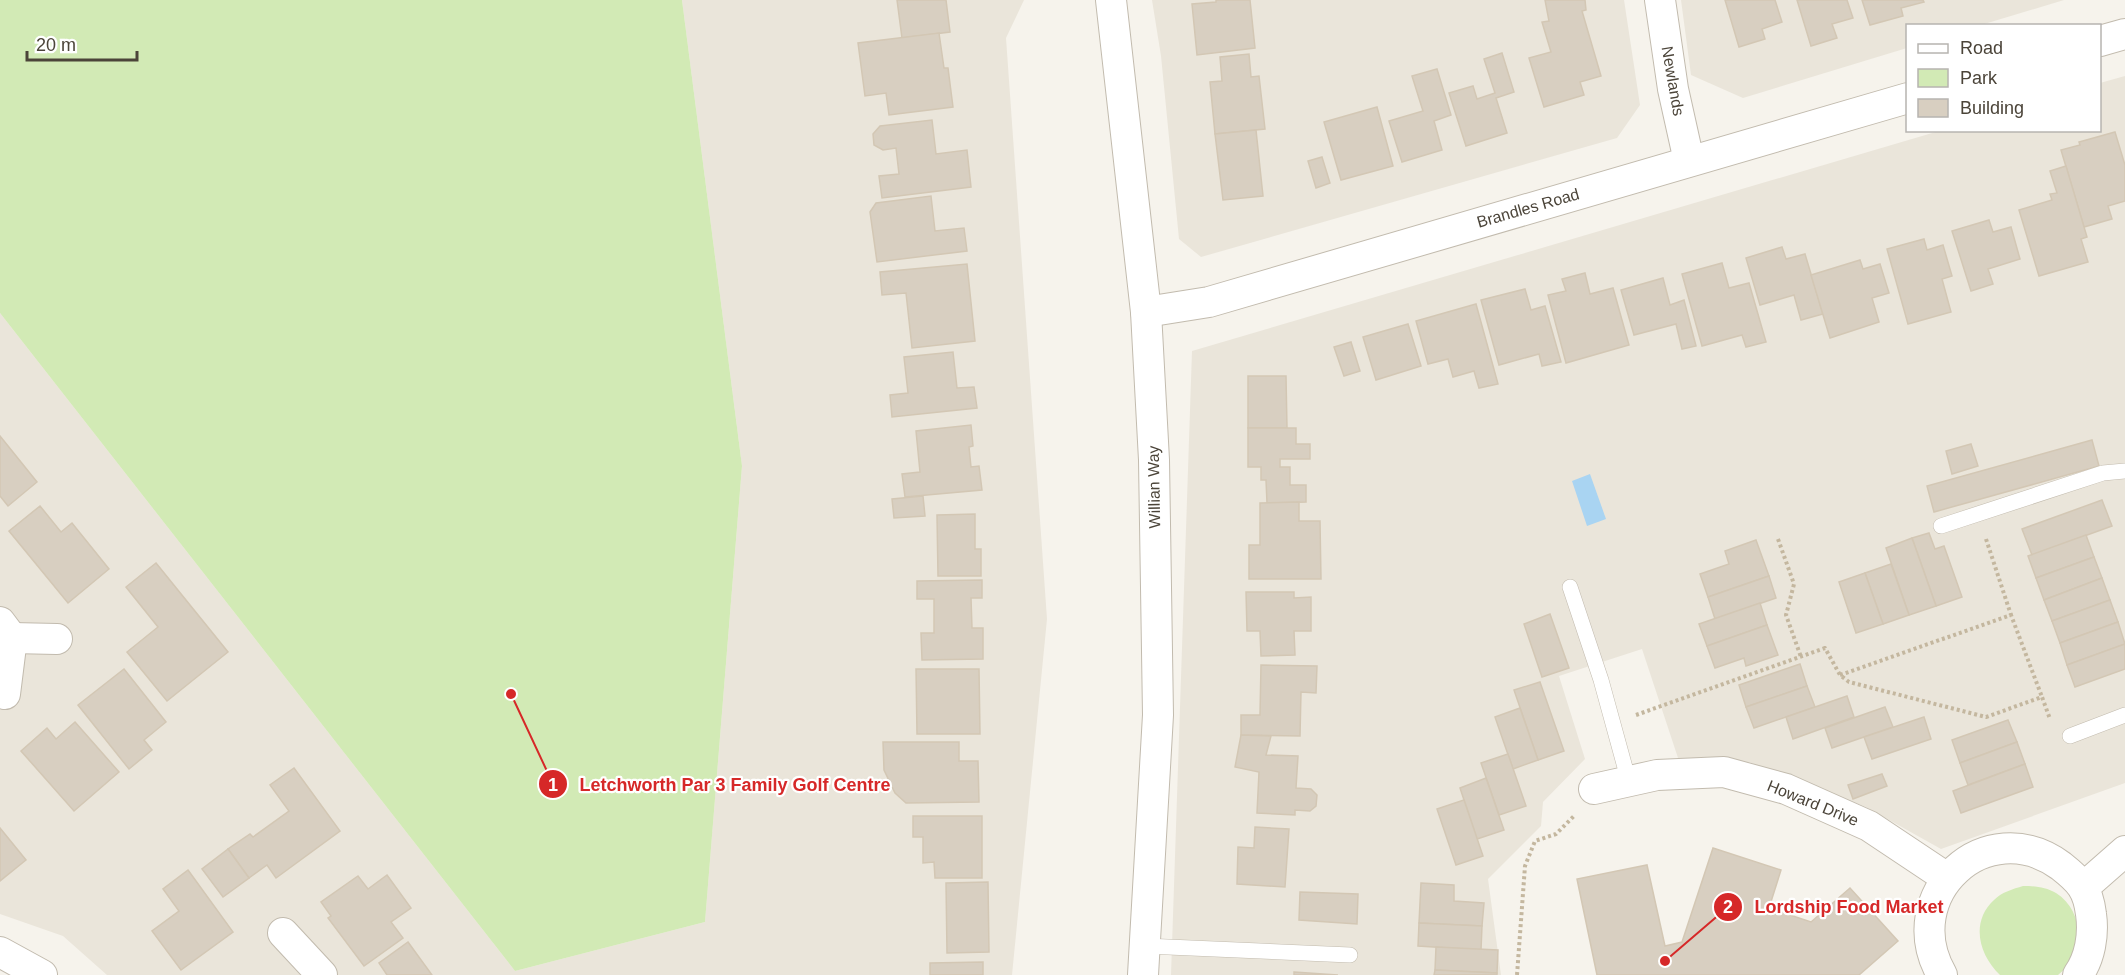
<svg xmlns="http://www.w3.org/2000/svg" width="2125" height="975" viewBox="0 0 2125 975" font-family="Arial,sans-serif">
  <rect width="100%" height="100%" fill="#f6f3ec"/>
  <!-- residential -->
  <g fill="#eae5da">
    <polygon points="682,0 1024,0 1006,38 1047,619 1012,975 107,975 63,936 0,914 0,313 515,971 705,922 742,466"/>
    <polygon points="1152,0 1624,0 1640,105 1617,138 1201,257 1179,239 1161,56"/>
    <polygon points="1681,0 2064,0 1981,25 1908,26 1907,48 1743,98 1691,75"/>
    <polygon points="2125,76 2125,783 1941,849 1866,807 1749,762 1680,764 1642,649 1559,676 1585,759 1543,802 1541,826 1488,879 1501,975 1171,975 1192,351 1939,131 2100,130 2100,83"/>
  </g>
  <!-- green -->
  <g fill="#d2eab5">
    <polygon points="0,0 682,0 742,466 705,922 515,971 0,313"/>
    <path d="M 2023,886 C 2035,886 2046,887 2056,893 C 2086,912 2084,955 2058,975 L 2000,975 C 1979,955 1970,922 1994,900 C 2002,892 2013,889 2023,886 Z"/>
  </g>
  <!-- water -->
  <polygon fill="#a9d4f2" points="1590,474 1606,519 1587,526 1572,481"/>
  <!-- building -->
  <g fill="#d8cfc1" stroke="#d3c7b4" stroke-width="1.5">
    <polygon points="897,0 946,0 950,32 902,38"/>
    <polygon points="1216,0 1250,0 1255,48 1197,55 1192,4 1216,2"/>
    <polygon points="1545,0 1585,0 1586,10 1582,11 1601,76 1580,82 1584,95 1544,107 1529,58 1551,52 1542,22 1549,21"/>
    <polygon points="1725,0 1775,0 1782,22 1762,29 1765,39 1739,47"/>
    <polygon points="1797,0 1847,0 1853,18 1832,24 1837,38 1811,46"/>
    <polygon points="1862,0 1923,0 1924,2 1901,8 1903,16 1870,25"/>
    <polygon points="939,33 944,68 948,68 953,107 889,115 886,93 865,96 858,43"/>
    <polygon points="1502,53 1514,92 1496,98 1507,133 1466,146 1449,93 1473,86 1477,99 1495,93 1484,59"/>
    <polygon points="1249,54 1251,77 1259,76 1265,129 1215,134 1210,82 1222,81 1220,57"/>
    <polygon points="1437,69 1451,115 1434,121 1442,150 1402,162 1389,121 1423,111 1412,76"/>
    <polygon points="1377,107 1393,166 1341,180 1324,122"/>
    <polygon points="932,120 936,154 967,150 971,187 882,198 879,176 899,174 896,148 883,150 874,145 873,134 880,126"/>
    <polygon points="1256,130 1263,196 1223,200 1215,134"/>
    <polygon points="2115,132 2125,165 2125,201 2108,206 2112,219 2084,227 2061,150 2080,145 2079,142"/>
    <polygon points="1322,157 1330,183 1316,188 1308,161"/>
    <polygon points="2066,166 2087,237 2081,239 2088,262 2039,276 2019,210 2052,200 2050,194 2057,193 2050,171"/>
    <polygon points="931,196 935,231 964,228 967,251 877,262 870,212 876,203"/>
    <polygon points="1989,220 1993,232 2011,227 2020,259 1988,269 1993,284 1971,291 1952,231"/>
    <polygon points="1924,239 1927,250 1943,245 1952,276 1942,279 1951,312 1908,324 1887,249"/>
    <polygon points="1782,247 1786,259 1805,254 1823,314 1801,320 1794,295 1760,305 1746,258"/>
    <polygon points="1860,260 1863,269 1880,264 1889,293 1872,298 1879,322 1830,338 1811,275"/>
    <polygon points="1722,263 1729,288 1749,283 1766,342 1746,347 1742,335 1702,346 1682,274"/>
    <polygon points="967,264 975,341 912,348 906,293 882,295 880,272"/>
    <polygon points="1585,273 1590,294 1613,288 1629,345 1566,363 1548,295 1566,291 1562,279"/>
    <polygon points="1663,278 1670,305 1684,300 1696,346 1682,349 1676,324 1634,335 1621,290"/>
    <polygon points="1525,289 1531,310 1545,306 1561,362 1542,366 1539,354 1499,365 1481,300"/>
    <polygon points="1476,304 1498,384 1479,388 1474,371 1453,377 1448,359 1428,364 1416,321"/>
    <polygon points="1408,324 1421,366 1376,380 1363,337"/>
    <polygon points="1351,342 1360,371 1344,376 1334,347"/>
    <polygon points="953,352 957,388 974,387 977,408 892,417 890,395 908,393 904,357"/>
    <polygon points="1248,376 1286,376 1287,428 1248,428"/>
    <polygon points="971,425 973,446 969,447 971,467 979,466 982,490 905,497 902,474 920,472 916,431"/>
    <polygon points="1248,428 1296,428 1296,444 1310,444 1310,459 1280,459 1280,467 1290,467 1290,485 1306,485 1306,502 1267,503 1266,480 1261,480 1261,467 1248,467"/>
    <polygon points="0,436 37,482 8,506 0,496"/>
    <polygon points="2092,440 2099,466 1934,512 1927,486"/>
    <polygon points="1971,444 1978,466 1952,474 1946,451"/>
    <polygon points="923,496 925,516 894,518 892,499"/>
    <polygon points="2102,500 2112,526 2032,555 2022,529"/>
    <polygon points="1299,502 1299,521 1320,521 1321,579 1249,579 1249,545 1260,545 1260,503"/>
    <polygon points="40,506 61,532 72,523 109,569 68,603 9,531"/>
    <polygon points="975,514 975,549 981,549 981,576 938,576 937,515"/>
    <polygon points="1929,533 1935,549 1944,546 1962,597 1936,606 1912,538"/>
    <polygon points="2086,535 2094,557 2036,578 2028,556"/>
    <polygon points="1912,538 1936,606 1909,615 1886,548"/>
    <polygon points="1756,540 1769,576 1708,597 1700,574 1729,564 1725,551"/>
    <polygon points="2094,557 2102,578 2044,600 2036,578"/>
    <polygon points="156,563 228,652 167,701 127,652 158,627 126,587"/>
    <polygon points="1891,564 1909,615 1883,624 1865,573"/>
    <polygon points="1865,573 1883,624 1856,633 1839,582"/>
    <polygon points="1769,576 1776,598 1715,619 1708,597"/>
    <polygon points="2102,578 2110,600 2052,621 2044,600"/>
    <polygon points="982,580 982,598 971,598 972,628 983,628 983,659 922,660 921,633 934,633 934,599 917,599 917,581"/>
    <polygon points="1246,592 1294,592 1294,598 1311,597 1311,631 1294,631 1295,655 1261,656 1260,631 1247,631"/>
    <polygon points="2110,600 2118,622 2060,643 2052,621"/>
    <polygon points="1760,603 1767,625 1707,646 1699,624"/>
    <polygon points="1550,614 1569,668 1542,677 1524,624"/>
    <polygon points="2118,622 2125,644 2067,665 2060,643"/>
    <polygon points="1767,625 1778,655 1746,666 1744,658 1715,668 1707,646"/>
    <polygon points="2125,644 2125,669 2075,687 2067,665"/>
    <polygon points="1800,664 1807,686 1746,707 1739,685"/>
    <polygon points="1261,665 1317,666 1316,693 1301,692 1300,736 1241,735 1241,715 1260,715"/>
    <polygon points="124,669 166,722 144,740 152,750 129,769 78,705"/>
    <polygon points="916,669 979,669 980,734 917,734"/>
    <polygon points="1540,682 1564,751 1538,760 1514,690"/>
    <polygon points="1807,686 1815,707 1754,728 1746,707"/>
    <polygon points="1847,696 1854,717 1793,739 1786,717"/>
    <polygon points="1885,707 1893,727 1832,748 1825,728"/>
    <polygon points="1520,708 1538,760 1513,769 1495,717"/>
    <polygon points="1924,717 1931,739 1872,759 1864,737"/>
    <polygon points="2008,720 2017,742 1960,763 1952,740"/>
    <polygon points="75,722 119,772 74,811 21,751 47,728 56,739"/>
    <polygon points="1241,735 1271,736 1266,755 1298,756 1296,788 1311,789 1317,795 1316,806 1310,811 1295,810 1295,815 1257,813 1259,772 1235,767"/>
    <polygon points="883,742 959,742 959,761 978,761 979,802 906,803 895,793 884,770"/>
    <polygon points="2017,742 2025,764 1968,785 1960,763"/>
    <polygon points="1508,754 1526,806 1499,815 1481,763"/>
    <polygon points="2025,764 2033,787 1961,813 1953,791"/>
    <polygon points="294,768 340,831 276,878 267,865 249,878 228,849 250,834 253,837 289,811 270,785"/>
    <polygon points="1882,774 1887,786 1853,799 1848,785"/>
    <polygon points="1486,778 1504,830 1477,839 1460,788"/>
    <polygon points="1464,800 1483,856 1456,865 1437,809"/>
    <polygon points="913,816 982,816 982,878 935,878 934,862 923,863 923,837 913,837"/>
    <polygon points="1255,827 1289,829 1285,887 1237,884 1238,847 1254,848"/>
    <polygon points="0,828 26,860 0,881"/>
    <polygon points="1713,848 1781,870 1769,908 1811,922 1850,888 1898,941 1859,975 1597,975 1577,879 1647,865 1665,946 1682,942"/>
    <polygon points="228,849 249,878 223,897 202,869"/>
    <polygon points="188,870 233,932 181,970 152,931 179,911 163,889"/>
    <polygon points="387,875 411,908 391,922 403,938 364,966 328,918 331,916 321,902 358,876 368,889"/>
    <polygon points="988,882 989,952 947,953 946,883"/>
    <polygon points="1421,883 1454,885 1454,901 1484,903 1482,926 1419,923"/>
    <polygon points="1300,892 1358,894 1357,924 1299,920"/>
    <polygon points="1419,923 1482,926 1481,950 1418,946"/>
    <polygon points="408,942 432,975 387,975 379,963"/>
    <polygon points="1436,947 1498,950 1497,973 1435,970"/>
    <polygon points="983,962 983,975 930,975 930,963"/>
    <polygon points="1435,970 1497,973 1497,975 1434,975"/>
    <polygon points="1294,972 1338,975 1294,975"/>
  </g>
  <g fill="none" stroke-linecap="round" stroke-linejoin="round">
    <defs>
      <g id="service">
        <polyline points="1941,526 2103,473 2125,471"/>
        <polyline points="1570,587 1601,680 1629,782"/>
        <polyline points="2070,736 2125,715"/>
        <polyline points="1145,946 1350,955"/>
      </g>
      <g id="minor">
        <polyline points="1111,0 1146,312 1154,460 1158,715 1143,975"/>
        <polyline points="1660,0 1673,89 1689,161"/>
        <polyline points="2100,41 2125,34"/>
        <polyline points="1146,312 1209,302 1908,98"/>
        <polyline points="0,622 12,638 5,694"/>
        <polyline points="12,638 57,639"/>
        <polyline points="1594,789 1657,775 1724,772 1786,789 1869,826 1947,878"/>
        <polyline points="2084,887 2125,851"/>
        <polyline points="283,933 322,975"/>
        <polyline points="0,952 42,975"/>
        <path d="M 1942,975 C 1896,895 1986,811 2061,866 C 2080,881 2088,889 2091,914 C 2094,935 2090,958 2078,975"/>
      </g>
    </defs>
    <!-- service casing -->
    <use href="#service" stroke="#c2bbae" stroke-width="16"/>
    <!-- minor casing -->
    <use href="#minor" stroke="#c2bbae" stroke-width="32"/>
    <!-- path -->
    <g stroke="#c4b79f" stroke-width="4" stroke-dasharray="3 3" stroke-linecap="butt">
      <polyline points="1778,539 1794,584 1786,615 1801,657"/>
      <polyline points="1986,539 2011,615"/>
      <polyline points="1840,675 2011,615 2042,697"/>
      <polyline points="1636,715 1825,648 1840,675 1849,682 1986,717 2042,697 2050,719"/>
      <polyline points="1517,975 1525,866 1535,841 1556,834 1574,816"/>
    </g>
    <!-- service -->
    <use href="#service" stroke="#fff" stroke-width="15"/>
    <!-- minor -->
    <use href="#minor" stroke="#fff" stroke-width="30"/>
  </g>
  <g text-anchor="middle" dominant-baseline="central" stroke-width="4.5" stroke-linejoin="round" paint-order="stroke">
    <!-- street labels -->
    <g font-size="16" fill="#4b4439" stroke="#fff">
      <text transform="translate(1673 81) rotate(80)">Newlands</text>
      <text transform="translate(1528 208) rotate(-16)">Brandles Road</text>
      <text transform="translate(1154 487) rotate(-91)">Willian Way</text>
      <text transform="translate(1813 803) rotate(22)">Howard Drive</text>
    </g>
  </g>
  <!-- callouts -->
  <path fill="none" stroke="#d62828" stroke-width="2" d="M511 694L553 784M1665 961L1728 907"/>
  <g fill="#d62828" stroke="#fff" stroke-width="2">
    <circle cx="511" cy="694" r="6"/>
    <circle cx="1665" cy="961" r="6"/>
    <circle cx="553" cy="784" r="15"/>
    <circle cx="1728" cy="907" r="15"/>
  </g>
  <g font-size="18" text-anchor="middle" font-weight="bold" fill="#fff">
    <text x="553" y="791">1</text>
    <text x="1728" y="913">2</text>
  </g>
  <g font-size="18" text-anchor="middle" font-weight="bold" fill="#d62828" stroke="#fff" stroke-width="4.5" stroke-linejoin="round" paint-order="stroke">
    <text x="735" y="791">Letchworth Par 3 Family Golf Centre</text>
    <text x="1849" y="913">Lordship Food Market</text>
  </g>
  <!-- legend -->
  <rect x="1906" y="24" width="195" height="108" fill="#ffffff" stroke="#b7b4b0" stroke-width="1.5"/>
  <rect x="1918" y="44" width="30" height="9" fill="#ffffff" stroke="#b7b4b0" stroke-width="1.5"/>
  <text x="1960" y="54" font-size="18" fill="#4b4439">Road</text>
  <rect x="1918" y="69" width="30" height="18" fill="#d2eab5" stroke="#b7b4b0" stroke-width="1.5"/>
  <text x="1960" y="84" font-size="18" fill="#4b4439">Park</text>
  <rect x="1918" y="99" width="30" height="18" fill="#d8cfc1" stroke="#b7b4b0" stroke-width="1.5"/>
  <text x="1960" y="114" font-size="18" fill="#4b4439">Building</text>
  <!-- scale -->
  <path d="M27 51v9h110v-9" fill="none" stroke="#4b4439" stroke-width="3"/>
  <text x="36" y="51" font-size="18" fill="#4b4439" stroke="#ffffff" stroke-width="4.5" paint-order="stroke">20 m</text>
</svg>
